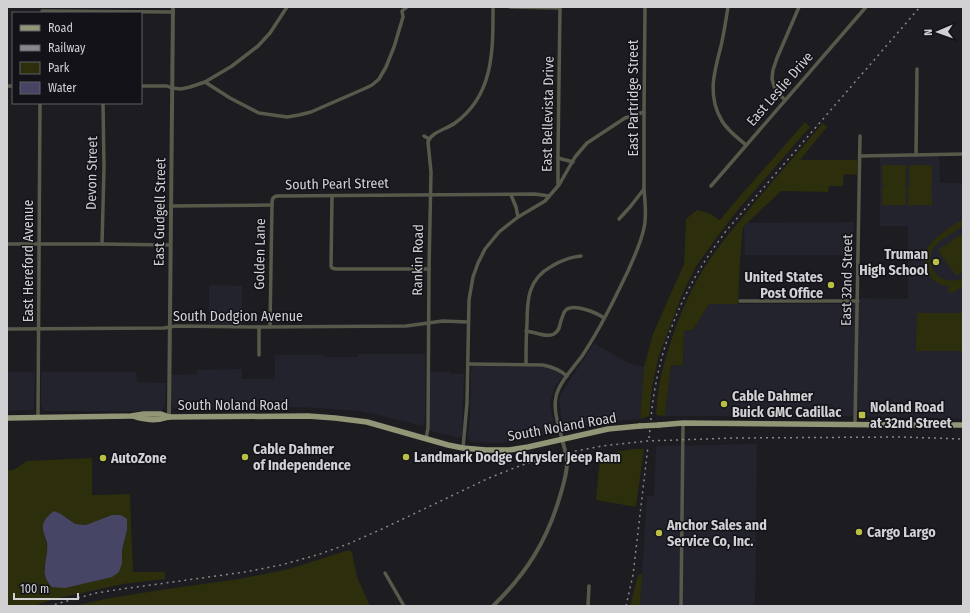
<svg xmlns="http://www.w3.org/2000/svg" width="970" height="613" viewBox="0 0 970 613" font-family="'Fira Sans Condensed',sans-serif">
  <rect width="100%" height="100%" fill="#1c1c21"/>
  <!-- built -->
  <g fill="#23232e">
    <polygon points="880,156 939,156 940,183 963,183 963,419 845,416 665,416 671,365 683,366 684,331 693,330 709,304 852,304 862,298 908,299 908,226 880,226"/>
    <polygon points="854,222 853,255 745,255 744,223"/>
    <polygon points="209,285 242,286 242,325 209,324"/>
    <polygon points="594,343 626,362 644,367 640,419 603,422 570,429 565,428 563,427 559,401 562,392"/>
    <polygon points="358,354 425,354 425,420 424,424 423,426 421,426 379,415 358,411 331,409 297,407 175,408 173,406 171,403 171,375 197,374 197,370 242,369 242,379 275,379 275,355 323,355 323,357 358,357"/>
    <polygon points="474,366 543,367 551,368 559,372 562,375 562,378 557,383 553,392 550,402 551,409 554,425 554,429 553,432 533,438 498,443 471,442 469,440 468,437 470,416 471,371 472,367"/>
    <polygon points="7,372 35,372 34,408 33,410 7,411"/>
    <polygon points="41,372 136,372 137,382 166,383 165,405 163,409 160,411 45,411 43,410 41,404"/>
    <polygon points="430,372 450,372 450,374 464,374 462,434 461,437 458,438 431,431 430,429"/>
    <polygon points="757,444 755,606 640,606 647,496 654,496 656,446"/>
  </g>
  <!-- green -->
  <g fill="#2c2e0c" fill-rule="evenodd">
    <polygon points="805,122 810,127 737,211 715,240 695,268 682,295 659,355 652,387 649,416 640,419 644,367 653,334 684,264 686,219 697,210 709,213 720,220 733,204"/>
    <path d="M 823,123 L 827,127 L 800,160 L 857,160 L 857,175 L 844,174 L 843,186 L 829,186 L 828,192 L 781,191 L 743,227 L 740,262 L 738,304 L 709,304 L 693,330 L 684,331 L 683,366 L 671,365 L 665,416 L 656,415 C 657,398 659,381 664,364 C 672,336 682,308 696,282 C 708,259 725,238 742,218 C 768,186 796,155 823,123 Z"/>
    <polygon points="882,165 906,165 906,174 905,176 906,177 906,184 905,185 906,187 906,193 905,195 906,196 906,205 882,205 882,196 883,194 882,193 882,187 884,185 882,183 882,177 884,176 882,174"/>
    <polygon points="909,165 932,165 932,175 930,176 932,177 932,184 930,186 932,187 932,194 930,195 932,196 932,205 908,205 908,196 910,194 908,193 908,187 910,185 909,184 909,177 910,176 909,174"/>
    <path d="M 963,219 L 963,226 C 954,232 939,240 933,249 C 922,269 944,288 963,278 L 963,286 L 951,294 L 947,289 L 950,287 C 940,285 933,282 927,272 C 913,247 947,230 963,219 Z"/>
    <polygon points="963,233 963,271 956,276 938,250"/>
    <polygon points="917,313 963,313 963,351 916,351"/>
    <polygon points="634,449 644,449 636,507 596,500 600,457 603,454"/>
    <path d="M 92,458 L 92,495 L 130,494 L 133,572 L 165,572 L 165,579 L 123,584 L 54,599 L 34,606 L 7,606 L 7,470 L 13,470 L 27,461 ZM 61,514 L 74,524 L 86,525 L 95,522 L 127,530 L 122,550 L 122,563 L 44,570 C 47,555 49,548 44,533 Z"/>
    <polygon points="349,550 352,552 357,577 370,606 73,606 110,598 167,589 239,579 289,569"/>
    <polygon points="642,574 640,606 630,606 638,575"/>
  </g>
  <!-- water -->
  <path fill="#474565" d="M 54,511 L 61,514 L 75,524 L 86,525 L 112,515 L 121,515 L 127,519 L 127,530 L 122,550 L 122,563 L 119,572 L 112,577 L 65,588 L 52,587 C 38,573 49,560 47,543 C 46,538 42,531 43,525 C 44,519 50,514 54,511 Z"/>
  <g fill="none" stroke-linecap="round" stroke-linejoin="round">
    <!-- minor -->
    <g stroke="#57594a" stroke-width="3.5">
      <polyline points="510,7 560,8"/>
      <path d="M 728,7 C 726,20 724,33 721,46 C 714,73 707,96 722,121 C 728,131 738,138 746,145"/>
      <polyline points="42,11 173,12"/>
      <polyline points="205,82 230,98 259,113 287,117 299,115 311,112 366,88 372,85 379,79 386,67 394,47 403,17 402,11 407,7"/>
      <polyline points="7,86 13,86"/>
      <polyline points="141,86 167,86 172,88 181,89 190,87 205,82 232,66 258,46 270,33 287,7"/>
      <polyline points="785,100 779,94 774,86 772,79 773,70 777,58 799,7"/>
      <polyline points="424,136 429,139"/>
      <polyline points="916,155 917,69"/>
      <polyline points="860,156 963,154"/>
      <polyline points="558,158 573,162"/>
      <polyline points="559,185 575,157 587,143 625,118 644,112"/>
      <polyline points="711,186 866,7"/>
      <polyline points="511,195 516,207 518,217"/>
      <polyline points="332,196 331,266 332,268 336,269 429,269"/>
      <polyline points="171,206 272,205"/>
      <polyline points="619,219 630,207 644,189 644,112 645,7"/>
      <polyline points="7,244 102,244 170,245"/>
      <polyline points="102,244 104,168 103,103"/>
      <polyline points="740,301 858,301"/>
      <path d="M 270,327 L 272,205 C 272,200 272,197 277,196 L 535,194 L 549,196"/>
      <polyline points="7,329 164,328 176,326 259,327 406,326 443,321 468,322"/>
      <path d="M 526,331 C 535,332 546,338 554,334 C 561,330 559,324 562,318 C 563,315 564,311 566,310 C 574,303 597,313 604,318"/>
      <polyline points="259,355 259,327"/>
      <path d="M 468,364 L 543,365 C 553,367 560,370 567,376"/>
      <path d="M 526,364 C 526,351 526,337 527,324 C 527,299 528,279 552,266 C 562,260 570,257 581,256"/>
      <polyline points="38,418 40,103"/>
      <polyline points="855,425 860,136"/>
      <path d="M 426,439 L 428,428 L 429,269 L 431,172 L 428,142 C 431,132 447,129 455,123 C 494,95 493,50 493,7"/>
      <path d="M 562,439 C 559,426 553,411 556,397 C 558,384 574,367 582,356 C 600,329 614,300 628,271 C 634,257 641,243 644,228 C 647,215 645,202 644,189"/>
      <polyline points="463,448 467,403 469,300 473,277 478,263 485,249 499,232 518,217 545,201 558,186 558,154 560,7"/>
      <polyline points="385,573 404,606"/>
      <polyline points="588,606 589,586"/>
      <polyline points="681,606 683,423"/>
    </g>
    <!-- tertiary -->
    <g stroke="#57594a" stroke-width="4">
      <polyline points="169,417 173,7"/>
      <path d="M 493,606 C 526,574 547,541 560,496 C 563,486 567,474 567,463 C 567,455 564,447 562,439"/>
    </g>
    <!-- primary -->
    <g stroke="#939676" stroke-width="5.5">
      <path d="M 133,416 C 144,420 157,421 169,417 L 308,416 L 335,418 L 367,422 L 448,445 L 463,448 L 486,450 L 509,450 L 528,447 L 608,429 L 640,426"/>
      <polyline points="7,418 131,416 144,414 161,414 169,417"/>
      <polyline points="659,425 683,423 904,425 963,425"/>
    </g>
    <!-- rail -->
    <g stroke="#88888c" stroke-width="1.5" stroke-dasharray="2 4" stroke-linecap="butt">
      <path d="M 649,438 C 651,420 652,402 656,383 C 664,340 681,298 705,261 C 711,251 719,241 726,231 L 920,7"/>
      <polyline points="49,606 96,593 122,589 245,572 281,565 317,555 348,544 382,529 489,478 522,465 565,453 602,446 647,441 734,438 902,437 963,439"/>
      <polyline points="626,606 633,575 648,446"/>
    </g>
    <!-- primary-bridge -->
    <polyline stroke="#939676" stroke-width="5.5" points="640,426 659,425"/>
  </g>
  <!-- markers -->
  <g fill="#bac045" stroke="#131218" stroke-width="1.5">
    <circle cx="936" cy="262" r="4"/>
    <circle cx="831" cy="285" r="4"/>
    <circle cx="724" cy="404" r="4"/>
    <rect x="858" y="411" width="8" height="8" rx="2"/>
    <circle cx="245" cy="457" r="4"/>
    <circle cx="406" cy="457" r="4"/>
    <circle cx="103" cy="458" r="4"/>
    <circle cx="859" cy="532" r="4"/>
    <circle cx="659" cy="533" r="4"/>
  </g>
  <g text-anchor="middle" dominant-baseline="central" stroke-width="3" stroke-linejoin="round" paint-order="stroke">
    <!-- street labels -->
    <g font-size="14" fill="#d1d1d4" stroke="#131218">
      <text transform="translate(780 89) rotate(-49)">East Leslie Drive</text>
      <text transform="translate(633 98) rotate(-90)">East Partridge Street</text>
      <text transform="translate(548 114) rotate(-89)">East Bellevista Drive</text>
      <text transform="translate(92 173) rotate(-89)">Devon Street</text>
      <text transform="translate(337 184) rotate(-1)">South Pearl Street</text>
      <text transform="translate(160 212) rotate(-89)">East Gudgell Street</text>
      <text transform="translate(260 254) rotate(-89)">Golden Lane</text>
      <text transform="translate(418 260) rotate(-89)">Rankin Road</text>
      <text transform="translate(28 261) rotate(-90)">East Hereford Avenue</text>
      <text transform="translate(847 280) rotate(-89)">East 32nd Street</text>
      <text x="238" y="316">South Dodgion Avenue</text>
      <text x="233" y="405">South Noland Road</text>
      <text transform="translate(562 427) rotate(-10)">South Noland Road</text>
    </g>
    <!-- poi labels -->
    <g font-size="14" font-weight="bold" fill="#d1d1d4" stroke="#131218" text-anchor="start">
      <text x="928" y="254" text-anchor="end">Truman<tspan x="928" dy="16">High School</tspan></text>
      <text x="823" y="277" text-anchor="end">United States<tspan x="823" dy="16">Post Office</tspan></text>
      <text x="732" y="396">Cable Dahmer<tspan x="732" dy="16">Buick GMC Cadillac</tspan></text>
      <text x="870" y="407">Noland Road<tspan x="870" dy="16">at 32nd Street</tspan></text>
      <text x="253" y="449">Cable Dahmer<tspan x="253" dy="16">of Independence</tspan></text>
      <text x="414" y="457">Landmark Dodge Chrysler Jeep Ram</text>
      <text x="111" y="458">AutoZone</text>
      <text x="667" y="525">Anchor Sales and<tspan x="667" dy="16">Service Co, Inc.</tspan></text>
      <text x="867" y="532">Cargo Largo</text>
    </g>
  </g>
  <!-- border -->
  <rect width="970" height="613" fill="none" stroke="#d1d1d4" stroke-width="16"/>
  <!-- legend -->
  <rect x="12" y="12" width="130" height="92" fill="#131218" stroke="#5f5e63"/>
  <rect x="20" y="25" width="20" height="6" fill="#939676" stroke="#5f5e63"/>
  <text x="48" y="32" font-size="12" fill="#d1d1d4">Road</text>
  <rect x="20" y="45" width="20" height="6" fill="#88888c" stroke="#5f5e63"/>
  <text x="48" y="52" font-size="12" fill="#d1d1d4">Railway</text>
  <rect x="20" y="62" width="20" height="12" fill="#2c2e0c" stroke="#5f5e63"/>
  <text x="48" y="72" font-size="12" fill="#d1d1d4">Park</text>
  <rect x="20" y="82" width="20" height="12" fill="#474565" stroke="#5f5e63"/>
  <text x="48" y="92" font-size="12" fill="#d1d1d4">Water</text>
  <!-- north arrow -->
  <g transform="translate(938 32) rotate(268)" stroke="#131218" stroke-width="3" paint-order="stroke">
  <path d="M0-3L7 15L0 10L-7 15Z" fill="#d1d1d4"/>
  <text y="-6" font-size="11" font-weight="bold" text-anchor="middle" fill="#d1d1d4">N</text>
  </g>
  <!-- scale -->
  <path d="M14 593v6h64v-6" fill="none" stroke="#d1d1d4" stroke-width="2"/>
  <text x="20" y="593" font-size="12" fill="#d1d1d4" stroke="#131218" stroke-width="3" paint-order="stroke">100 m</text>
</svg>
